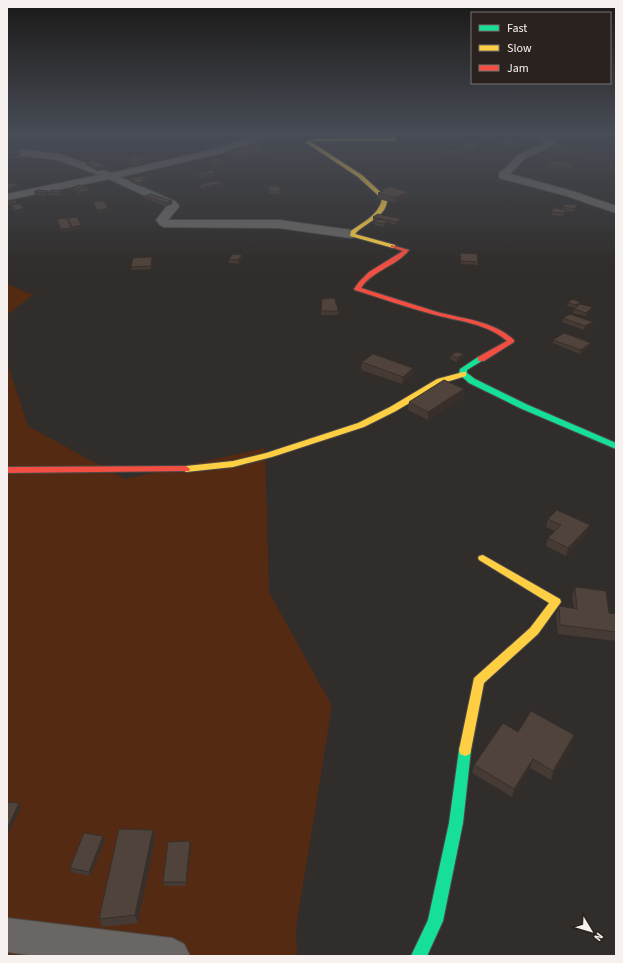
<svg xmlns="http://www.w3.org/2000/svg" width="623" height="963" viewBox="0 0 623 963" font-family="'Source Sans 3',sans-serif">
  <rect width="100%" height="100%" fill="#302d2b"/>
  <!-- green -->
  <g fill="#542a13">
    <polygon points="7,284 33,295 7,315"/>
    <polygon points="7,362 28,426 125,479 265,448 269,592 332,706 296,928 297,956 7,956"/>
  </g>
  <g fill="none" stroke-linecap="round" stroke-linejoin="round">
    <defs>
      <g id="street">
        <polygon points="264,133 276,133 275,135 222,153 120,177 176,202 179,206 178,208 168,220 279,220 351,230 355,231 357,234 355,237 351,238 279,228 164,227 160,225 156,220 167,206 109,179 7,200 7,194 99,175 58,160 25,156 7,157 7,151 25,150 60,154 111,173 216,149"/>
        <path d="M 531,133 C 542,133 549,135 556,144 L 524,159 L 510,174 L 575,192 L 616,206 L 616,213 L 567,196 L 500,178 L 499,176 L 500,172 L 507,167 L 518,155 L 546,143 Z"/>
        <polygon points="7,918 172,938 184,944 190,956 36,956 7,952"/>
      </g>
      <g id="fast">
        <polygon points="478,357 481,357 485,359 467,370 467,373 475,379 528,405 616,443 616,449 522,409 469,383 459,374 460,369"/>
        <polygon points="465,744 470,746 471,750 463,823 443,921 427,956 411,956 428,920 449,823 459,750 460,746"/>
      </g>
      <g id="slow">
        <path d="M 390,133 L 394,133 L 396,140 L 392,141 L 316,141 L 311,142 L 362,175 L 387,198 C 389,216 364,223 355,234 L 395,245 L 395,247 L 393,248 L 350,236 L 351,231 C 363,222 379,215 382,199 L 358,177 L 305,142 L 316,139 L 393,138 Z"/>
        <polygon points="463,372 466,372 466,376 443,383 396,411 364,427 272,457 233,467 186,472 182,469 186,466 233,461 266,453 358,423 390,407 437,379"/>
        <polygon points="483,555 560,599 561,602 538,634 484,683 471,750 470,754 465,756 460,754 459,750 474,678 530,628 549,603 479,560 478,558 479,556"/>
      </g>
      <g id="jam">
        <path d="M 391,245 L 409,250 C 397,266 373,270 361,288 C 386,296 412,304 437,312 C 464,319 493,321 514,340 L 514,342 L 484,361 L 478,361 L 478,357 L 507,341 C 487,323 457,321 432,314 C 406,307 381,298 355,290 L 354,289 L 359,282 L 369,272 L 403,251 L 391,247 Z"/>
        <polygon points="186,466 190,469 189,471 7,473 7,467"/>
      </g>
    </defs>
    <!-- street casing -->
    <use href="#street" stroke="#4c4a48" stroke-width="2"/>
    <!-- fast casing -->
    <use href="#fast" stroke="#4c4a48" stroke-width="2"/>
    <!-- slow casing -->
    <use href="#slow" stroke="#4c4a48" stroke-width="2"/>
    <!-- jam casing -->
    <use href="#jam" stroke="#4c4a48" stroke-width="2"/>
    <!-- street -->
    <use href="#street" fill="#696664" fill-rule="evenodd"/>
    <!-- fast -->
    <use href="#fast" fill="#16e098" fill-rule="evenodd"/>
    <!-- slow -->
    <use href="#slow" fill="#ffcf43" fill-rule="evenodd"/>
    <!-- jam -->
    <use href="#jam" fill="#f24e42" fill-rule="evenodd"/>
  </g>
  <!-- wall -->
  <g fill="#453a34">
    <polygon points="308,133 327,133 327,134 312,136"/>
    <polygon points="503,141 522,145 521,147 510,148 503,144"/>
    <polygon points="476,142 475,150 460,149 461,143 469,144"/>
    <polygon points="549,147 577,152 572,155 549,150"/>
    <polygon points="344,148 358,150 348,152 344,151"/>
    <polygon points="231,150 266,155 246,161 231,156"/>
    <polygon points="460,150 460,153 455,157 445,155 445,153"/>
    <polygon points="146,157 147,160 139,165 131,164 131,162 128,162 128,160"/>
    <polygon points="210,159 223,164 215,165 211,162"/>
    <polygon points="566,161 572,166 572,169 564,169 560,167 560,168 551,168 548,165 548,162"/>
    <polygon points="86,162 106,166 106,169 97,171 86,165"/>
    <polygon points="206,171 216,175 211,176 209,176 210,177 204,178 199,176 198,173 206,172"/>
    <polygon points="130,179 147,181 145,181 146,184 139,186 130,182"/>
    <polygon points="200,184 223,186 204,190 200,187"/>
    <polygon points="73,187 85,188 90,193 80,195 77,193 76,191 73,190"/>
    <polygon points="268,187 280,191 280,194 269,194"/>
    <polygon points="381,190 409,192 409,197 395,203 378,199 378,193 381,192"/>
    <polygon points="48,191 48,192 63,191 63,194 60,196 49,195 49,194 46,196 35,195 34,192"/>
    <polygon points="145,196 172,201 172,204 166,206 146,199"/>
    <polygon points="7,202 18,204 24,211 17,213 12,208 11,206 9,206 7,205"/>
    <polygon points="563,207 576,208 574,212 565,211 564,216 551,215 552,212 563,209"/>
    <polygon points="373,217 400,222 396,225 389,223 389,224 384,227 374,225 374,222 376,220 373,220"/>
    <polygon points="68,218 82,228 73,230 69,221"/>
    <polygon points="57,219 72,231 62,232 57,222"/>
    <polygon points="460,253 478,262 478,265 461,264 460,256"/>
    <polygon points="152,257 152,261 151,269 132,270 131,267"/>
    <polygon points="229,259 242,259 238,264 229,263"/>
    <polygon points="322,299 336,305 338,311 338,315 321,315"/>
    <polygon points="580,302 579,304 592,307 591,311 585,316 573,313 574,309 575,308 567,306 568,303"/>
    <polygon points="563,318 593,322 592,325 584,330 562,322"/>
    <polygon points="553,340 590,347 580,354 553,343"/>
    <polygon points="464,354 463,358 457,362 450,359 451,355"/>
    <polygon points="362,362 413,368 412,376 402,384 361,370"/>
    <polygon points="464,389 463,397 428,420 408,410 409,402"/>
    <polygon points="548,519 587,534 566,556 546,546 548,538 554,531 546,527"/>
    <polygon points="575,587 609,613 616,614 616,641 558,634 556,615 559,606 574,608 572,596"/>
    <polygon points="518,732 574,735 571,744 551,780 530,768 512,797 472,773 474,765"/>
    <polygon points="153,830 155,839 138,923 102,927 99,919"/>
    <polygon points="103,836 105,841 90,876 71,872 70,868"/>
    <polygon points="191,846 186,886 164,886 163,882"/>
  </g>
  <!-- shaded-wall -->
  <g fill="#382f2a">
    <polygon points="312,133 327,133 327,134 312,136"/>
    <polygon points="522,145 521,147 510,148 511,146"/>
    <polygon points="358,148 358,150 348,152 348,150"/>
    <polygon points="266,150 266,155 246,161 246,155"/>
    <polygon points="460,150 460,153 455,157 455,154"/>
    <polygon points="578,150 577,152 572,155 572,152"/>
    <polygon points="20,154 21,156 7,158 7,155"/>
    <polygon points="146,157 147,160 139,165 138,162"/>
    <polygon points="222,161 223,164 215,165 215,162"/>
    <polygon points="106,166 106,169 97,171 96,168"/>
    <polygon points="216,173 216,175 211,176 210,174"/>
    <polygon points="209,174 210,177 204,178 204,175"/>
    <polygon points="147,178 147,181 141,182 141,179"/>
    <polygon points="146,181 146,184 139,186 138,183"/>
    <polygon points="223,183 223,186 204,190 204,187"/>
    <polygon points="17,184 17,187 7,192 7,189"/>
    <polygon points="90,190 90,193 80,195 79,192"/>
    <polygon points="48,191 49,194 46,196 45,193"/>
    <polygon points="63,191 63,194 60,196 59,193"/>
    <polygon points="409,192 409,197 395,203 395,198"/>
    <polygon points="172,201 172,204 166,206 166,203"/>
    <polygon points="17,202 18,205 9,206 9,204"/>
    <polygon points="24,208 24,211 17,213 16,210"/>
    <polygon points="108,208 108,211 97,213 97,210"/>
    <polygon points="401,219 400,222 396,225 396,222"/>
    <polygon points="389,221 389,224 384,227 384,224"/>
    <polygon points="81,225 82,228 73,230 72,227"/>
    <polygon points="71,228 72,231 62,232 61,229"/>
    <polygon points="242,255 242,259 238,264 238,260"/>
    <polygon points="580,302 579,305 575,309 576,305"/>
    <polygon points="592,307 591,311 585,316 586,313"/>
    <polygon points="593,322 592,325 584,330 585,326"/>
    <polygon points="591,343 590,347 580,354 581,350"/>
    <polygon points="464,354 463,358 457,362 457,358"/>
    <polygon points="413,368 412,376 402,384 403,377"/>
    <polygon points="464,389 463,397 428,420 428,412"/>
    <polygon points="590,525 587,534 566,556 568,548"/>
    <polygon points="574,735 571,744 551,780 553,771"/>
    <polygon points="533,759 530,768 512,797 514,789"/>
    <polygon points="19,803 21,808 7,837 7,829"/>
    <polygon points="153,830 155,839 138,923 135,915"/>
    <polygon points="103,836 105,841 90,876 89,872"/>
    <polygon points="190,841 191,846 186,886 186,882"/>
  </g>
  <!-- building -->
  <g fill="#50433c" stroke="#382f2a">
    <polygon points="514,140 522,145 511,146 503,141"/>
    <polygon points="469,142 476,142 475,147 460,146 461,143 469,144"/>
    <polygon points="257,145 266,150 246,155 231,150"/>
    <polygon points="555,145 578,150 572,152 549,147"/>
    <polygon points="354,146 358,148 348,150 344,148"/>
    <polygon points="450,149 460,150 455,154 445,153"/>
    <polygon points="20,151 20,154 7,155 7,152"/>
    <polygon points="131,156 146,157 138,162 131,162 133,160 128,160"/>
    <polygon points="218,158 222,161 215,162 210,159"/>
    <polygon points="94,160 106,166 96,168 86,162"/>
    <polygon points="566,161 572,166 565,167 558,162 561,165 552,165 548,162"/>
    <polygon points="211,170 216,173 210,174 206,171"/>
    <polygon points="204,172 209,174 204,175 198,173"/>
    <polygon points="142,176 147,178 141,179 146,181 138,183 130,179"/>
    <polygon points="219,181 223,183 204,187 200,184"/>
    <polygon points="7,183 17,184 7,189"/>
    <polygon points="79,185 85,188 79,189 73,187"/>
    <polygon points="279,186 280,191 269,191 268,187"/>
    <polygon points="389,187 409,192 395,198 378,193 384,191 381,190"/>
    <polygon points="87,188 90,190 79,192 76,191"/>
    <polygon points="38,190 48,191 45,193 34,192"/>
    <polygon points="51,190 63,191 59,193 48,192"/>
    <polygon points="151,194 172,201 166,203 145,196"/>
    <polygon points="15,200 17,202 9,204 7,202"/>
    <polygon points="104,201 108,208 97,210 93,202"/>
    <polygon points="19,204 24,208 16,210 11,205"/>
    <polygon points="566,204 577,205 575,209 563,207"/>
    <polygon points="553,208 565,210 564,213 552,212"/>
    <polygon points="378,214 401,219 396,222 373,217"/>
    <polygon points="77,217 81,225 72,227 68,218"/>
    <polygon points="67,218 71,228 61,229 57,219"/>
    <polygon points="378,219 389,221 384,224 374,222"/>
    <polygon points="460,253 477,254 478,262 461,261"/>
    <polygon points="233,254 242,255 238,260 229,259"/>
    <polygon points="152,257 151,266 131,267 133,258"/>
    <polygon points="335,298 336,305 337,305 338,311 321,311 322,299"/>
    <polygon points="572,299 580,302 576,305 568,303"/>
    <polygon points="580,304 592,307 586,313 574,309"/>
    <polygon points="570,314 593,322 585,326 563,318"/>
    <polygon points="564,333 591,343 581,350 553,340"/>
    <polygon points="457,352 464,354 457,358 451,355"/>
    <polygon points="373,354 413,368 403,377 362,362"/>
    <polygon points="444,380 464,389 428,412 409,402"/>
    <polygon points="557,510 590,525 568,548 548,538 561,525 548,519"/>
    <polygon points="575,587 606,591 609,613 616,614 616,632 560,625 559,606 577,609"/>
    <polygon points="531,711 574,735 553,771 533,759 514,789 474,765 503,723 518,732"/>
    <polygon points="7,802 19,803 7,829"/>
    <polygon points="119,829 153,830 135,915 99,919"/>
    <polygon points="84,833 103,836 89,872 70,868"/>
    <polygon points="190,841 186,882 163,882 168,842"/>
  </g>
  <!-- sky -->
  <linearGradient id="sky" x2="0" y2="1"><stop stop-color="#1a1918"/><stop offset="0.5" stop-color="#484c55"/><stop offset="1" stop-color="#484c55" stop-opacity="0"/></linearGradient>
  <rect width="623" height="268" fill="url(#sky)"/>
  <!-- border -->
  <rect width="623" height="963" fill="none" stroke="#f6f1ee" stroke-width="16"/>
  <!-- legend -->
  <rect x="471" y="12" width="140" height="72" fill="#29221e" stroke="#7b7571"/>
  <rect x="479" y="25" width="20" height="6" fill="#16e098" stroke="#7b7571"/>
  <text x="507" y="32" font-size="12" fill="#f6f1ee">Fast</text>
  <rect x="479" y="45" width="20" height="6" fill="#ffcf43" stroke="#7b7571"/>
  <text x="507" y="52" font-size="12" fill="#f6f1ee">Slow</text>
  <rect x="479" y="65" width="20" height="6" fill="#f24e42" stroke="#7b7571"/>
  <text x="507" y="72" font-size="12" fill="#f6f1ee">Jam</text>
  <!-- north arrow -->
  <g transform="translate(591 931) rotate(128)" stroke="#29221e" stroke-width="3" paint-order="stroke">
  <path d="M0-3L7 15L0 10L-7 15Z" fill="#f6f1ee"/>
  <text y="-6" font-size="11" font-weight="bold" text-anchor="middle" fill="#f6f1ee">N</text>
  </g>
</svg>
